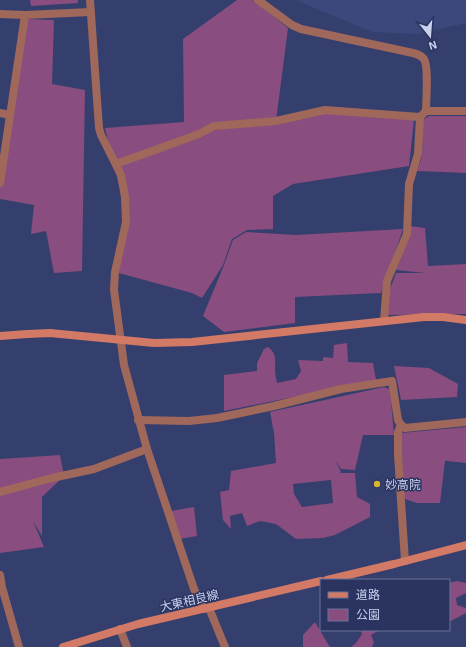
<svg xmlns="http://www.w3.org/2000/svg" width="466" height="647" viewBox="0 0 466 647" font-family="'Exo 2','Noto Sans JP',sans-serif">
  <rect width="100%" height="100%" fill="#353f6d"/>
  <!-- built -->
  <polygon fill="#3c477c" points="296,0 466,0 466,23 418,34 372,32"/>
  <!-- green -->
  <g fill="#894d7f" fill-rule="evenodd">
    <polygon points="30,0 78,0 78,3 31,6"/>
    <polygon points="237,0 253,0 288,28 276,121 316,112 414,120 409,166 293,184 273,196 273,229 247,230 232,239 223,265 202,298 192,293 115,272 126,213 105,128 184,122 183,39"/>
    <polygon points="27,19 54,20 52,84 85,90 82,271 54,273 46,231 31,234 34,205 0,199 0,180"/>
    <polygon points="429,116 466,116 466,173 417,171 422,157 423,120"/>
    <polygon points="410,226 425,228 428,266 466,264 466,314 388,315 389,292 396,273 425,273 396,270 409,238"/>
    <polygon points="403,229 381,293 295,297 295,323 224,332 203,316 224,265 233,240 246,232 296,235"/>
    <path d="M 347,343 L 348,362 L 373,363 L 376,380 L 224,411 L 224,375 L 257,371 L 257,363 L 264,349 L 268,347 C 277,354 275,359 275,369 C 275,373 276,378 277,383 L 296,379 L 301,371 L 298,360 L 323,361 L 323,357 L 333,358 L 334,345 Z"/>
    <polygon points="394,366 429,368 458,384 457,397 401,400"/>
    <path d="M 384,387 L 390,389 L 394,435 L 363,435 L 355,470 L 341,469 L 335,460 L 341,472 L 340,473 L 355,473 L 357,497 L 370,504 L 370,517 L 335,535 L 323,538 L 296,539 L 276,524 L 260,521 L 247,526 L 242,513 L 230,516 L 231,529 L 223,520 L 220,492 L 229,490 L 231,471 L 276,463 L 274,433 L 270,412 ZM 331,480 L 333,503 L 302,507 L 294,494 L 293,484 Z"/>
    <polygon points="466,427 466,463 447,461 447,460 445,461 440,503 417,503 405,499 403,494 401,433"/>
    <polygon points="60,455 64,476 42,497 42,536 33,521 44,547 0,553 0,459"/>
    <polygon points="194,507 197,536 179,539 171,511"/>
    <polygon points="457,581 466,583 466,593 456,598 457,605 466,608 466,613 449,622 449,583"/>
    <polygon points="315,622 328,644 330,647 303,647 303,635"/>
    <polygon points="361,630 380,630 371,635 374,642 372,647 351,647 356,643 362,634"/>
  </g>
  <g fill="none" stroke-linecap="round" stroke-linejoin="round">
    <!-- street -->
    <g stroke="#a0675b" stroke-width="8">
      <polyline points="90,0 99,128 101,135 121,175 125,197 126,222 115,272 114,290 124,365 147,449 194,589 204,609"/>
      <path d="M 258,0 L 292,25 L 301,29 L 413,53 C 417,54 421,55 424,59 C 429,67 426,101 426,111 L 420,117 L 418,154 L 409,184 L 407,234 L 387,281 L 384,321"/>
      <polyline points="0,14 25,15 91,12"/>
      <polyline points="426,111 466,111"/>
      <polyline points="0,113 10,115"/>
      <polyline points="116,164 199,134 214,126 276,121 325,110 420,117"/>
      <polyline points="0,183 25,15"/>
      <polyline points="138,420 189,421 217,418 274,406 341,389 392,381 398,420 401,425 405,428 466,422"/>
      <polyline points="401,425 398,432 398,455 405,561"/>
      <polyline points="0,492 52,478 94,469 147,449"/>
      <polyline points="0,575 2,587 19,647"/>
      <polyline points="209,608 225,647"/>
      <polyline points="120,629 127,647"/>
    </g>
    <!-- secondary -->
    <g stroke="#d37a66" stroke-width="8">
      <polyline points="0,336 27,334 50,333 154,343 192,342 424,317 443,317 466,320"/>
      <polyline points="327,580 394,564 466,545"/>
      <polyline points="63,647 138,624 321,581"/>
    </g>
  </g>
  <!-- markers -->
  <circle fill="#d7b434" stroke="#2b3461" stroke-width="1.5" cx="377" cy="484" r="4"/>
  <g text-anchor="middle" dominant-baseline="central" stroke-width="3" stroke-linejoin="round" paint-order="stroke">
    <!-- poi labels -->
    <g font-size="12" fill="#c9d1ed" stroke="#2b3461" text-anchor="start">
      <text x="385" y="484">妙高院</text>
    </g>
    <!-- street labels -->
    <g font-size="12" fill="#c9d1ed" stroke="#2b3461">
      <text transform="translate(189 600) rotate(-13)">大東相良線</text>
    </g>
  </g>
  <!-- legend -->
  <rect x="320" y="579" width="130" height="52" fill="#2b3461" stroke="#6a7399"/>
  <rect x="328" y="592" width="20" height="6" fill="#d37a66" stroke="#6a7399"/>
  <text x="356" y="599" font-size="12" fill="#c9d1ed">道路</text>
  <rect x="328" y="609" width="20" height="12" fill="#894d7f" stroke="#6a7399"/>
  <text x="356" y="619" font-size="12" fill="#c9d1ed">公園</text>
  <!-- north arrow -->
  <g transform="translate(430 36) rotate(163)" stroke="#2b3461" stroke-width="3" paint-order="stroke">
  <path d="M0-3L7 15L0 10L-7 15Z" fill="#c9d1ed"/>
  <text y="-6" font-size="11" font-weight="bold" text-anchor="middle" fill="#c9d1ed">N</text>
  </g>
</svg>
